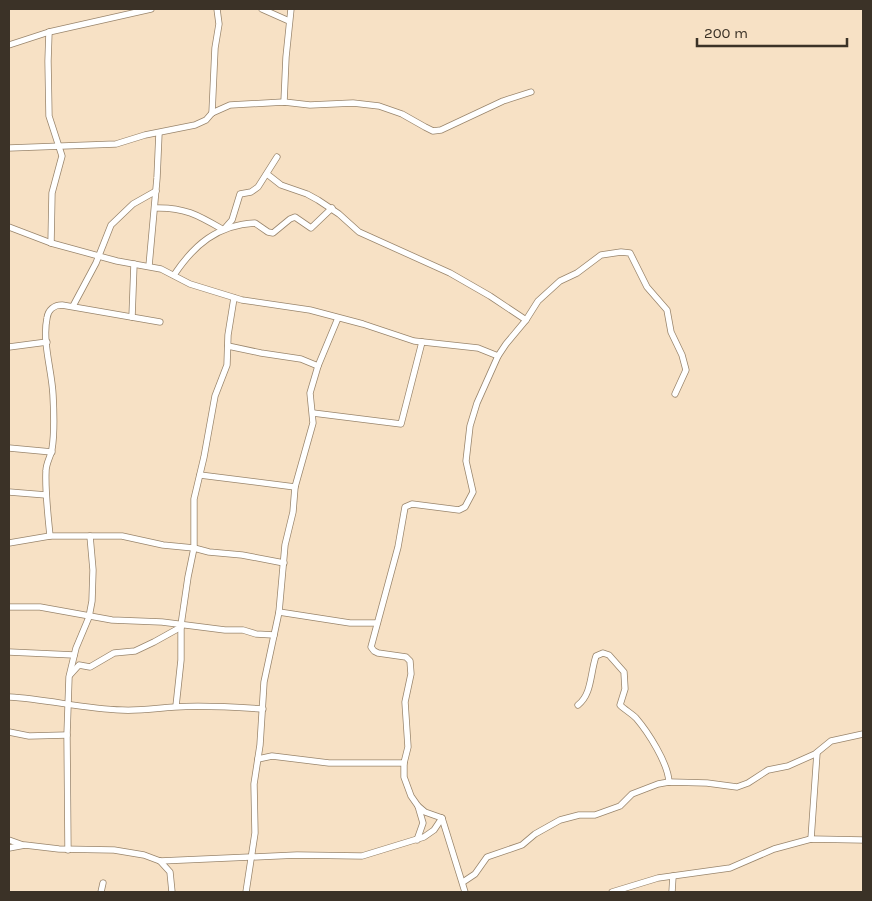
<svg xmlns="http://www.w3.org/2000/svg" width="872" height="901" viewBox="0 0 872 901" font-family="Karla,sans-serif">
  <rect width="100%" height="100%" fill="#f7e1c5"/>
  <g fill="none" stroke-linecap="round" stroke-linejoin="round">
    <defs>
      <g id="minor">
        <polyline points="262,9 289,21"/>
        <polyline points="49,32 48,61 49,116 62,156 52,193 51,243"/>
        <polyline points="9,45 49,32 151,9"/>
        <polyline points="284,102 286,57 291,9"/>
        <polyline points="212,113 215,48 219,24 217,9"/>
        <polyline points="9,148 116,144 145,135 195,125 206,120 212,113 230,105 284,102 310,105 353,103 379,106 402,114 425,127 433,131 441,130 503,101 531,92"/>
        <polyline points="267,174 281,185 307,194 318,200 339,214 359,232 450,273 490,296 526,320"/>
        <path d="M 155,208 C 184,207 198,215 222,229"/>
        <polyline points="9,227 51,243 117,261 161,269 190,284 242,300 310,310 363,324 414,341 478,348 498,356"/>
        <polyline points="225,228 232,220 240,194 251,192 258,187 277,157"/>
        <polyline points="149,266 157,178 159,133"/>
        <path d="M 174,275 C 194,245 217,225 255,223 L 268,232 L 273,233 L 290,219 L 295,217 L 311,228 L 332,208"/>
        <polyline points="73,306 96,263 111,225 133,204 156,191"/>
        <polyline points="132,317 134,264"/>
        <polyline points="228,346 261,353 301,359 318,366"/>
        <polyline points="9,347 47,342"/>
        <polyline points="313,413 401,424 422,342"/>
        <polyline points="9,448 52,452"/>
        <polyline points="200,475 295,487"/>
        <polyline points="9,492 46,495"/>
        <path d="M 50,536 C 48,515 45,492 46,471 C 46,463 51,456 52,449 C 55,431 54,413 53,395 C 52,371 42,342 47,318 C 48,310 54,305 62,305 L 160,322"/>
        <polyline points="9,543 50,536 122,536 163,545 194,548 209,552 242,555 284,563"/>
        <polyline points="9,607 40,607 112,620 162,622 225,630 243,630 256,634 274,635"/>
        <polyline points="279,612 350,623 377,623"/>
        <polyline points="9,652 74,655"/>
        <polyline points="70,675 79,665 90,667 114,653 135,651 154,642 181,627"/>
        <path d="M 9,697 C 47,699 84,709 122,710 C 140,711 157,708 175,707 C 204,705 234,707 263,709"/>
        <path d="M 578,705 C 592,694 590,674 596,656 L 603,653 L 609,655 L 624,672 L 625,689 L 620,705 C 625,710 631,713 636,718 C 648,732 668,763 669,782"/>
        <polyline points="176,706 181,660 181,625 188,577 194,548 194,499 204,457 215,396 227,365 228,335 234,298"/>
        <polyline points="9,732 29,736 67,735"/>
        <polyline points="258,759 272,756 329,763 404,763"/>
        <polyline points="811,839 817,753"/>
        <polyline points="9,840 23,845"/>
        <polyline points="417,840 423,823 418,806"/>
        <polyline points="9,848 25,845 59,849 114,850 144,855 160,861 297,855 362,856 424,837 434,830 442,818"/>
        <polyline points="68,850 67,735 69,677 76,648 89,617 92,601 93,570 90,536"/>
        <polyline points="160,861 170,872 172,892"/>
        <polyline points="463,882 475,874 487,857 522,845 535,834 560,820 579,815 595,815 620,806 632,794 658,784 669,782 707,783 737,787 748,783 768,770 788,766 815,754 831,741 863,734"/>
        <polyline points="101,892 103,883"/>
        <polyline points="246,892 255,833 254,784 260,745 264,682 279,612 285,545 293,512 295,487 313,423 310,393 318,366 338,318"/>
        <polyline points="465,892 442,818 425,812 418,806 411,796 404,777 404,763 408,747 405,702 411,674 410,661 406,657 378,653 374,651 371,647 398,547 405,507 412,504 459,510 465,507 473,492 466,461 470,426 477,403 498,356 506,344 526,320 538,301 560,281 577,273 601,255 621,252 630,253 647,287 667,310 671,332 682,355 686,370 675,394"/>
        <polyline points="612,892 658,878 730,868 774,849 811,839 863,840"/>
        <polyline points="672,892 673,876"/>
      </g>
    </defs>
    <!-- minor casing -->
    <use href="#minor" stroke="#99856c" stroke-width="7"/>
    <!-- minor -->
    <use href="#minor" stroke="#fff" stroke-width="5.5"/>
  </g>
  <!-- border -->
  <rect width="872" height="901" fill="none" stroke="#3b3227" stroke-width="20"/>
  <!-- scale -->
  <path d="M697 38v8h150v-8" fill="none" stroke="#3b3227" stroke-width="2.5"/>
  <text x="704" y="38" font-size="15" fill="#3b3227" stroke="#f7e1c5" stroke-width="4" paint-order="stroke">200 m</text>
</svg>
